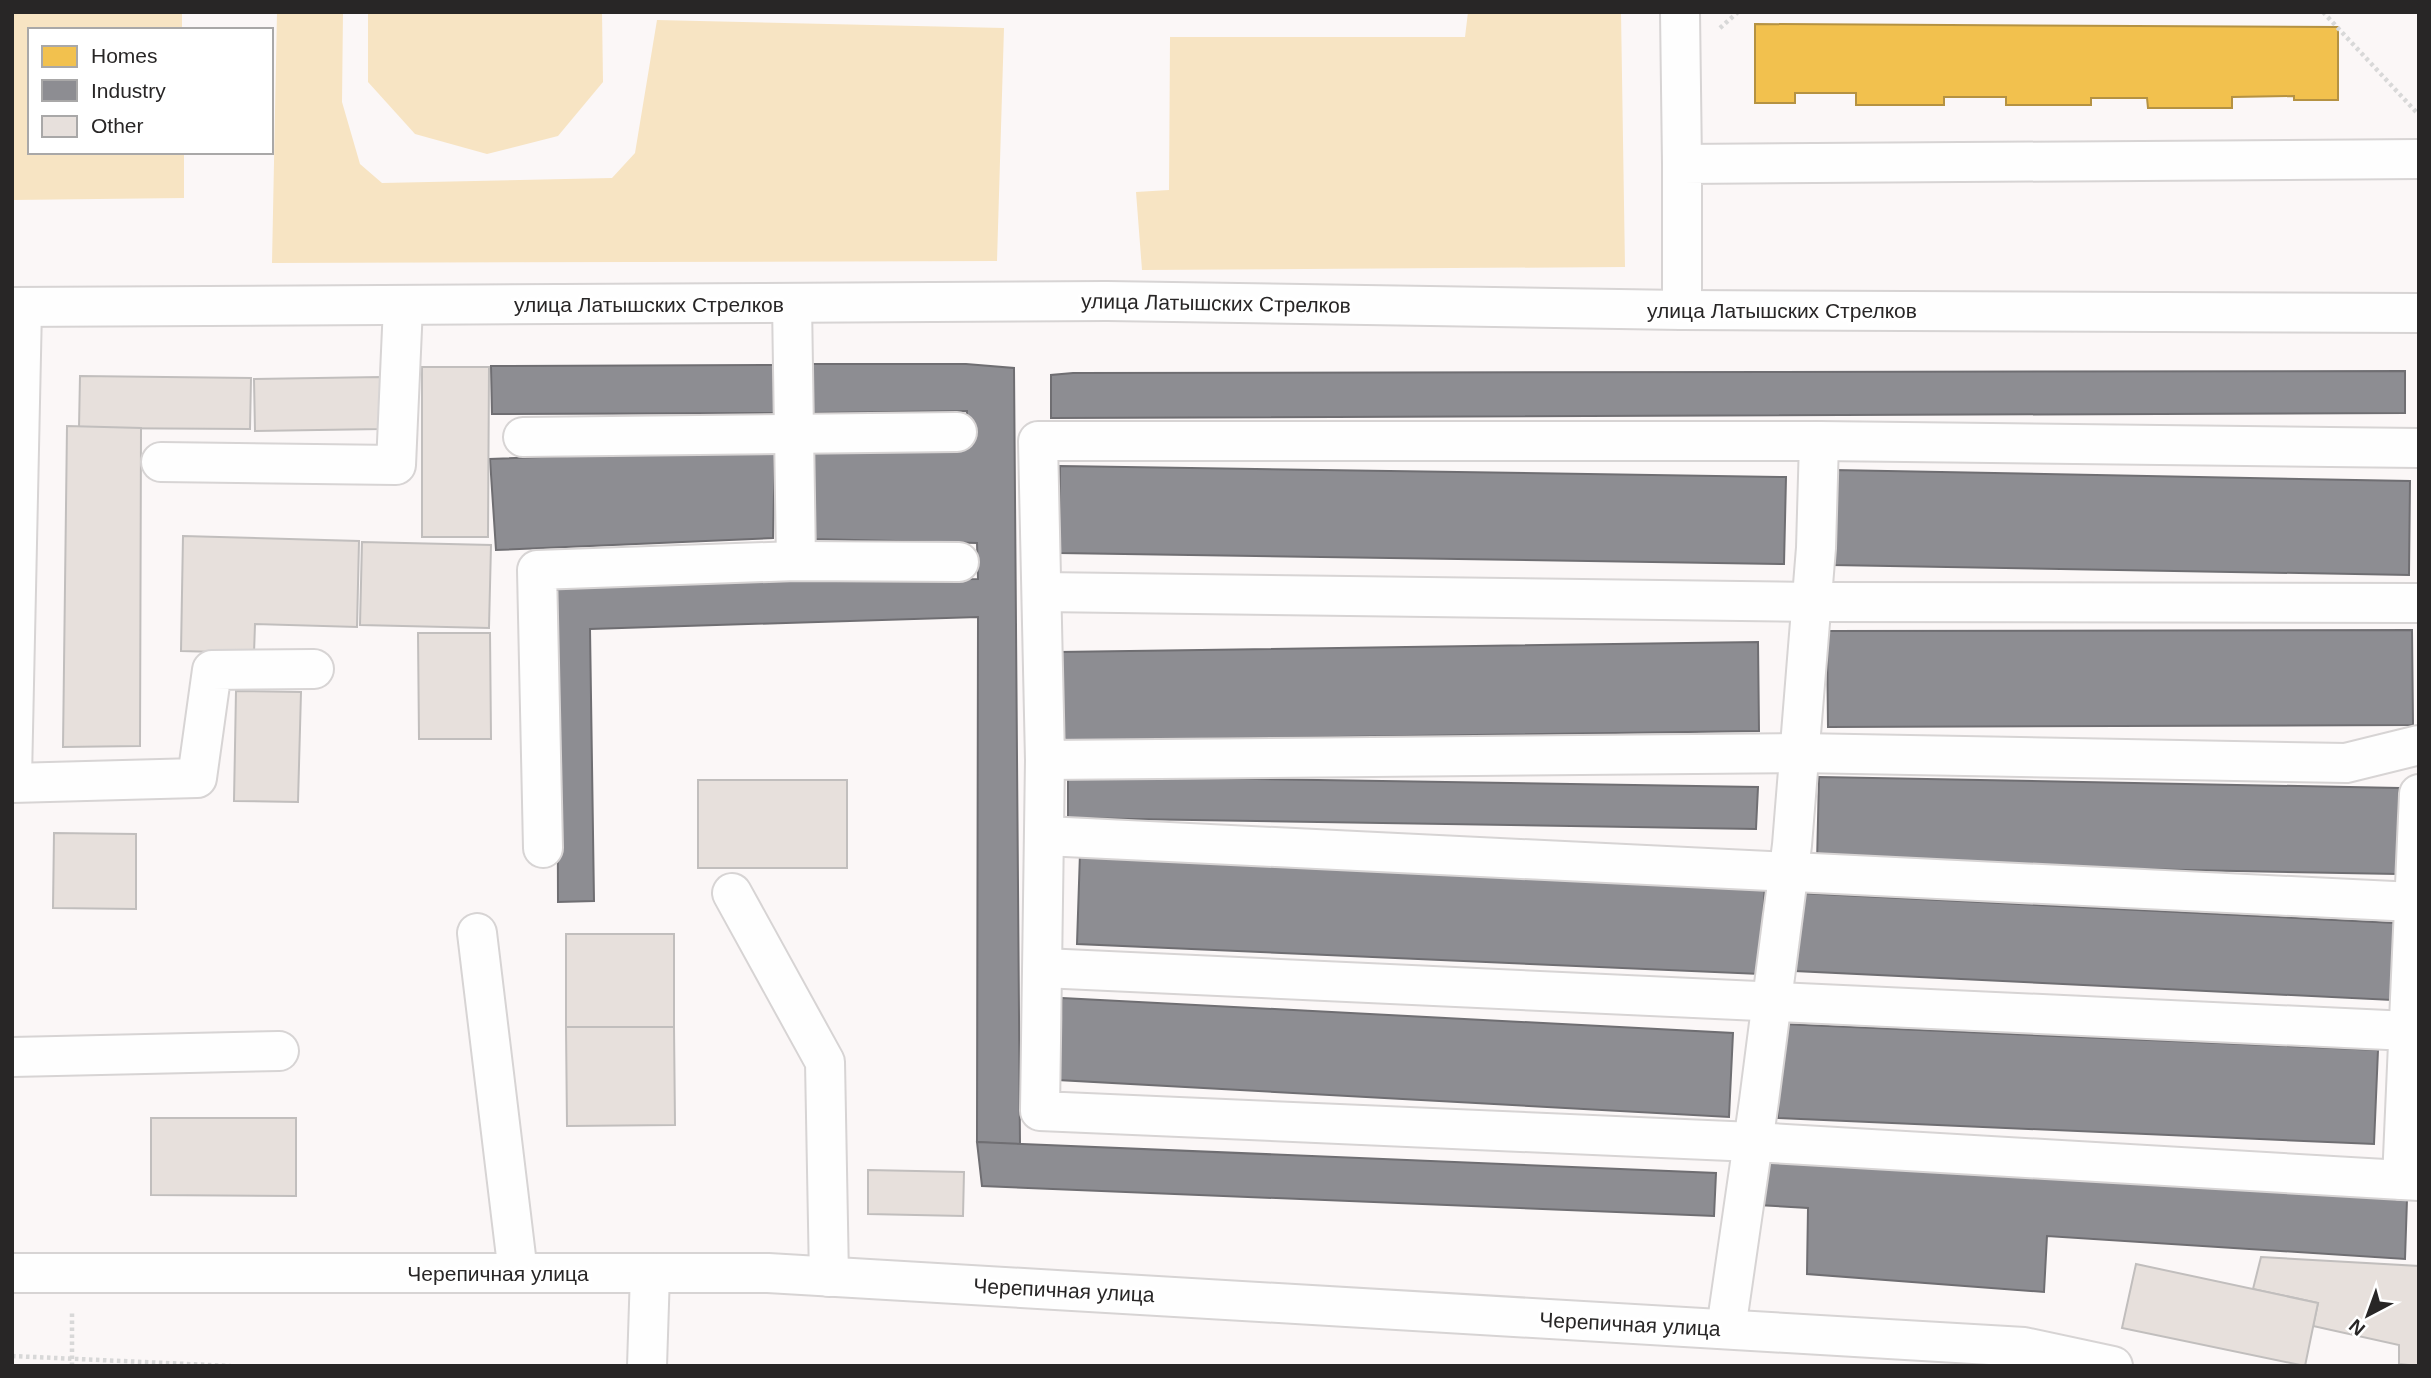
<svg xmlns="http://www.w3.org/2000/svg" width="2431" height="1378" viewBox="0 0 2431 1378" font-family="Helvetica,sans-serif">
  <rect width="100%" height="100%" fill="#fbf7f7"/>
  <!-- green -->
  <g fill="#f7e4c3">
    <polygon points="12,12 182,12 182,30 30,30 30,152 184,152 184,198 12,200"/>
    <polygon points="277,12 343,12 342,102 360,164 382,183 612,178 635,153 657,20 1004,28 997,261 272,263"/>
    <polygon points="368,12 602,12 603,82 558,136 487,154 415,134 368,82"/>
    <polygon points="1468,12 1621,12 1625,267 1142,270 1136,192 1169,190 1170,37 1465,37"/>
  </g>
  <!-- homes -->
  <polygon fill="#f2c14e" stroke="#b59242" stroke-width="2" points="1755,24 2338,27 2338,100 2294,100 2294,96 2232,97 2232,108 2148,108 2147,98 2091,98 2091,105 2006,105 2006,97 1944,97 1944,105 1856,105 1856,93 1795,93 1795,103 1755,103"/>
  <!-- industry -->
  <g fill="#8d8d92" stroke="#6f6e72" stroke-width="2">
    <polygon points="810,364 966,364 1014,368 1020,1145 977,1142 978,617 590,629 594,901 558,902 557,583 978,579 977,543 813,539 811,450 967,447 967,411 812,413"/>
    <polygon points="781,365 781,413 492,414 491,366"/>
    <polygon points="2405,371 2405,413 1051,418 1051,375 1073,373"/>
    <polygon points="775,448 773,538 496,550 490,459"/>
    <polygon points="1060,466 1786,477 1784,564 1059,553"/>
    <polygon points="1834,470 2410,481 2409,575 1832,565"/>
    <polygon points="2412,630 2413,725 1828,727 1827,631"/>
    <polygon points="1758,642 1759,731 1060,741 1059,652"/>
    <polygon points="1068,776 1758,787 1756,829 1068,818"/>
    <polygon points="1819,777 2399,788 2397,874 1817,863"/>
    <polygon points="1080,853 1765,883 1760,974 1077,944"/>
    <polygon points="1799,893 2395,923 2392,1000 1795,971"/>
    <polygon points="1062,998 1733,1033 1729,1117 1058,1080"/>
    <polygon points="1782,1024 2378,1050 2374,1144 1778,1118"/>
    <polygon points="977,1142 1716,1173 1714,1216 982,1186"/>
    <polygon points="1762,1156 2407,1199 2405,1259 2047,1236 2044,1292 1807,1274 1808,1208 1758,1205"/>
  </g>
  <!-- building -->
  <g fill="#e7e0dc" stroke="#c1bebd" stroke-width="2">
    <polygon points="422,367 489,367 488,537 422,537"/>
    <polygon points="80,376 251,378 250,429 79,428"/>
    <polygon points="380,377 381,429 255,431 254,379"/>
    <polygon points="67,426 141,428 140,746 63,747"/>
    <polygon points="183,536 359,541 357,627 255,624 254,653 181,651"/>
    <polygon points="362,542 491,545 489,628 360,625"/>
    <polygon points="418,633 490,633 491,739 419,739"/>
    <polygon points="236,691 301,692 298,802 234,801"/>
    <rect x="698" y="780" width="149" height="88"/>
    <polygon points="54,833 136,834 136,909 53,908"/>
    <rect x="566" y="934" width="108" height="93"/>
    <polygon points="566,1027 674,1027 675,1125 567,1126"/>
    <polygon points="151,1118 296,1118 296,1196 151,1195"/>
    <polygon points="868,1170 964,1172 963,1216 868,1214"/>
    <polygon points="2261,1257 2419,1266 2419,1366 2399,1364 2399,1345 2313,1326 2318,1303 2253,1289"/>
    <polygon points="2136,1264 2318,1303 2305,1366 2122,1328"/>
  </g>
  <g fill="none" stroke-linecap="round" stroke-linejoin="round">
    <defs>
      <g id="minor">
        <polyline points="1680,12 1682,164"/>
        <polyline points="792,303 796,561"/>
        <polyline points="12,307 1107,301 1682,310 2419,313"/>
        <polyline points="1682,310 1682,164 2419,159"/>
        <polyline points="523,437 957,432"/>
        <polyline points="2419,448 1819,441 1038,441 1045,760 1799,753 2346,763 2419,745"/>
        <polyline points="161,462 396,465 403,306"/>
        <polyline points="1042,592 1812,602 2419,603"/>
        <polyline points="1045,760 1040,1111 1753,1142 2402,1180"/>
        <polyline points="12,778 22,308"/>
        <polyline points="12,783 197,778 212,670 314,669"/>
        <polyline points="2419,794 2402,1180 2419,1181"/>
        <polyline points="1045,836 2414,902"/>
        <polyline points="543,848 537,570 796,561 959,562"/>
        <polyline points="732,893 825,1062 829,1277"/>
        <polyline points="477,933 518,1273"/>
        <polyline points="1043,968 2409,1031"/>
        <polyline points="12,1057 279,1051"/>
        <polyline points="12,1273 768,1273 2024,1347 2113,1366"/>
        <polyline points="1726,1329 1759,1101 1792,845 1816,548 1819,441"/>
        <polyline points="647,1366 650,1273"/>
      </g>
    </defs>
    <!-- minor casing -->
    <use href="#minor" stroke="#d7d4d4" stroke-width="42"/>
    <!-- path -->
    <g stroke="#d8d8d8" stroke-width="4.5" stroke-dasharray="3.5 3.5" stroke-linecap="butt">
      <polyline points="2323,12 2419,115"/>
      <polyline points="1720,28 1738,12"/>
      <polyline points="12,1356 231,1366"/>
      <polyline points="72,1366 72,1312"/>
    </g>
    <!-- minor -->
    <use href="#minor" stroke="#fefefe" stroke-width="38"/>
  </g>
  <g text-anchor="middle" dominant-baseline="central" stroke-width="7" stroke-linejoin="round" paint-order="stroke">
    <!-- street labels -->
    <g font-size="21" fill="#282626" stroke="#fff">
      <text transform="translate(1216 303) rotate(1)">улица Латышских Стрелков</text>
      <text x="649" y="304">улица Латышских Стрелков</text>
      <text x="1782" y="310">улица Латышских Стрелков</text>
      <text x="498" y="1273">Черепичная улица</text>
      <text transform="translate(1064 1290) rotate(3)">Черепичная улица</text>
      <text transform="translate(1630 1324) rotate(3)">Черепичная улица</text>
    </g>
  </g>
  <!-- border -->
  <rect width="2431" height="1378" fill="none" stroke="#282626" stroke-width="28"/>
  <!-- legend -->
  <rect x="28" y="28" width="245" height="126" fill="#ffffff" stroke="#a9a8a8" stroke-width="2"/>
  <rect x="42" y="46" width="35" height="21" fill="#f2c14e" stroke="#a9a8a8" stroke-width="2"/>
  <text x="91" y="63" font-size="21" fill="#282626">Homes</text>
  <rect x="42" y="80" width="35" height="21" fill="#8d8d92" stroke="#a9a8a8" stroke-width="2"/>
  <text x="91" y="98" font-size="21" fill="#282626">Industry</text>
  <rect x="42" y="116" width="35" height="21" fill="#e7e0dc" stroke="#a9a8a8" stroke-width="2"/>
  <text x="91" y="133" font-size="21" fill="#282626">Other</text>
  <!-- north arrow -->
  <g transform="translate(2368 1315) rotate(221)" stroke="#ffffff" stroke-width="5" paint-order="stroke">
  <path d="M0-5L12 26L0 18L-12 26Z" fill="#282626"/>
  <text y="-10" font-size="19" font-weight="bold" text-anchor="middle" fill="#282626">N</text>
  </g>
</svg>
